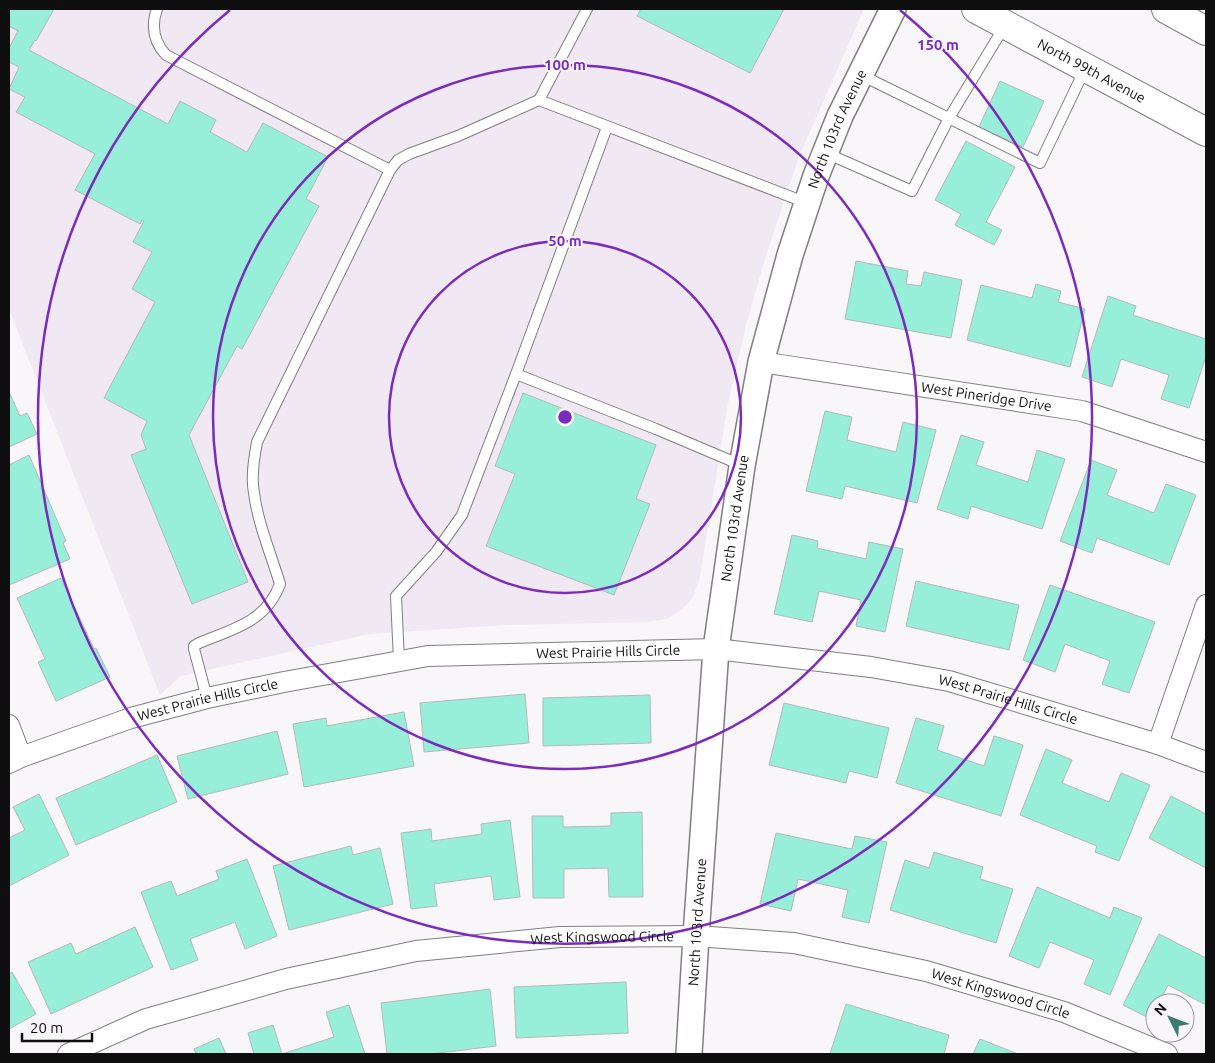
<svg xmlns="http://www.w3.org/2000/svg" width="1215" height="1063" viewBox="0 0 1215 1063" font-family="Ubuntu,sans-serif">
  <rect width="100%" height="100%" fill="#f8f6f9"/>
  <!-- built -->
  <polygon fill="#f0e9f3" points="9,9 864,9 798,159 767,252 746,325 728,403 699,582 692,599 682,609 667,619 647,622 507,625 370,634 181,676 160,695 9,309"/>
  <!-- building -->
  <g fill="#97efd9" stroke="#b5b9b8">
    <polygon points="9,9 54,9 36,41 35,40 29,50 168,124 180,101 216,120 210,132 247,152 263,123 328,157 306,199 319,206 242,349 237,346 189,435 248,582 192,604 131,455 146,449 141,435 147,421 104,398 155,302 132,289 152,252 133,242 144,221 142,220 140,224 75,190 95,154 16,112 25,97 9,89 19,67 9,62 9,48 18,31 9,26"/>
    <polygon points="641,9 784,9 750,73 637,16"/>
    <polygon points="1000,81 1044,101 1023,147 979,127"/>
    <polygon points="966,141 1015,167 986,222 1002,230 994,245 955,225 961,214 935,200"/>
    <polygon points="856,261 908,271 906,284 921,286 924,272 962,280 951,338 845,319"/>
    <polygon points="1036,284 1061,291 1058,302 1085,309 1070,367 967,340 981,285 1032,298"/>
    <polygon points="1108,296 1136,306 1133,315 1206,339 1206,356 1189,408 1161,399 1169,375 1121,359 1112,387 1082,377"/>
    <polygon points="9,392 20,416 27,413 37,434 9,447"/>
    <polygon points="523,393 656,445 636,499 650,504 614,595 486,546 515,474 495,466"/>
    <polygon points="825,411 852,417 847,440 896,452 903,422 936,430 917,503 845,486 842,499 806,491"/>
    <polygon points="961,435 984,442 976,465 1028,482 1037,450 1065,459 1042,529 971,506 968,519 937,509"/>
    <polygon points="29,455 66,541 63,543 70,559 9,585 9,465"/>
    <polygon points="1091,460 1117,470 1107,495 1154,513 1166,484 1196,495 1169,565 1097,538 1092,553 1060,541"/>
    <polygon points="792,535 818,541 817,548 866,559 869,542 903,549 885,632 856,626 861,600 819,591 812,622 774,614"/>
    <polygon points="61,578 94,649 96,648 110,677 56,701 38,662 45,659 17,598"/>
    <polygon points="916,581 1019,605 1009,650 906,626"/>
    <polygon points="1050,585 1155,622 1129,693 1102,684 1110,661 1065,644 1055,672 1023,660"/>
    <polygon points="525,694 529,743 424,752 420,703"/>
    <polygon points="650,695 651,743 543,746 543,698"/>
    <polygon points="784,703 889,728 877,778 849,771 846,783 769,765"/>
    <polygon points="404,712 414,766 304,787 293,724 326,718 327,726"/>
    <polygon points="916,718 944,726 937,750 984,766 994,736 1023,745 1001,816 896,783"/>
    <polygon points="277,731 288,774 188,799 177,756"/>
    <polygon points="1046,749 1072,760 1062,783 1109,802 1121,773 1150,785 1119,861 1095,852 1097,846 1020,815"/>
    <polygon points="157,755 177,802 76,845 56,798"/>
    <polygon points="39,794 69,855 9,886 9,838 25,830 13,807"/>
    <polygon points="1171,796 1206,814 1206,868 1149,838"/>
    <polygon points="642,812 643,897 609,897 608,868 564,869 564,898 533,898 532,816 563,816 563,827 611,826 611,813"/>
    <polygon points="510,820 520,897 494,900 491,876 434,884 437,906 411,909 401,833 431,829 432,841 482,834 481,824"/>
    <polygon points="776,833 852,849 855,836 887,842 869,923 842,917 848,890 798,879 791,911 760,904"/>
    <polygon points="351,846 353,855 380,848 393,904 289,930 273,866"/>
    <polygon points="934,852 983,867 980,879 1013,889 996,943 890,910 905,860 929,868"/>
    <polygon points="247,859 277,936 245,949 235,922 190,939 198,960 171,970 141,892 171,881 177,896 219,879 216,871"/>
    <polygon points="1037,887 1110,918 1114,907 1142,918 1110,995 1084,984 1094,960 1050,942 1039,968 1009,956"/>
    <polygon points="135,927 153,967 51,1014 28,962 71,943 76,954"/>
    <polygon points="1159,934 1206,958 1206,1005 1168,985 1159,1003 1155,1003 1155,1011 1151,1019 1123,1005"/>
    <polygon points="12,972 36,1014 9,1029 9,974"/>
    <polygon points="626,982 628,1033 516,1038 514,987"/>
    <polygon points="490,989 496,1046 431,1054 387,1054 381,1003"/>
    <polygon points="846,1004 949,1035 944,1054 830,1054"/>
    <polygon points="349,1005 365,1054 254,1054 248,1033 273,1025 282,1054 334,1037 326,1012"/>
    <polygon points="219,1038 226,1054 196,1054 194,1049"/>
    <polygon points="980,1039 1018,1054 973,1054"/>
  </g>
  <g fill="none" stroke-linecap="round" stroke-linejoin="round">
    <defs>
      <g id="service">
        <path d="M 157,9 C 151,26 153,41 166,55 L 390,170"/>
        <polyline points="587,9 539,100 807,203"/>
        <polyline points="861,75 1040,163 1085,69"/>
        <polyline points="826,153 912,191 949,118 1004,27"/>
        <polyline points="516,374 607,127"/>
        <polyline points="399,661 396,596 436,552 462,515 516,374 656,429 741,465"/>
        <path d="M 207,698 L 194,649 L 194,646 L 199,643 C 233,629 266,622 280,584 C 271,554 258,524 254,493 C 251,477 254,459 257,442 L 390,170 L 398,160 L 409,154 L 458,136 L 539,100"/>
      </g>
      <g id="minor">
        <path id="s1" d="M 761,362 L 1082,411 L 1206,452"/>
        <polyline points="9,725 21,757"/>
        <polyline points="1158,744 1206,605"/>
        <path id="s2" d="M 9,763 L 21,757 L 131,718 L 207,698 L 284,682 L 428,656 L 716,649 L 871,667 L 949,681 L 1158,744 L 1206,762"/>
        <path id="s3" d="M 68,1054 L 146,1019 L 286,979 L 416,951 L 560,937 L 696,936 L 794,943 L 926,971 L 1064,1012 L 1167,1054"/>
      </g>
      <g id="tertiary">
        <path id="s4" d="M 689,1054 L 696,936 L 716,649 L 742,466 L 761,362 L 790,255 L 816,176 L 840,116 L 893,9"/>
      </g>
      <g id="secondary">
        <path id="s5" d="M 976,9 L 1206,132"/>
        <polyline points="1166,9 1206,31"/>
      </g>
    </defs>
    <!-- service casing -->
    <use href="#service" stroke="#807e81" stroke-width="12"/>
    <!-- minor casing -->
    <use href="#minor" stroke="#807e81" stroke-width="22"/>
    <!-- tertiary casing -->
    <use href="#tertiary" stroke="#807e81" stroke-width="28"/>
    <!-- secondary casing -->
    <use href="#secondary" stroke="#807e81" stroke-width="30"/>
    <!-- service -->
    <use href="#service" stroke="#fff" stroke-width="10"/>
    <!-- minor -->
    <use href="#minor" stroke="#fff" stroke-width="20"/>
    <!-- tertiary -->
    <use href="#tertiary" stroke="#fff" stroke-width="25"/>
    <!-- secondary -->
    <use href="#secondary" stroke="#fff" stroke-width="28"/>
  </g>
  <!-- distance rings -->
  <g fill="none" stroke="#7b2cbf" stroke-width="2.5">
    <circle cx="565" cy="417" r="176"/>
    <circle cx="565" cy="417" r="352"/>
    <path d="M900 10A527 527 0 1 1 230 10"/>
  </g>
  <g text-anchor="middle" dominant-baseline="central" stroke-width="4" stroke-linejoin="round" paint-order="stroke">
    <!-- street labels -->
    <g font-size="14" fill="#0f0f10" stroke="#f8f6f9">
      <text stroke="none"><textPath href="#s5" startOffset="131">North 99th Avenue</textPath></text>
      <text stroke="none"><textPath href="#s4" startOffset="942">North 103rd Avenue</textPath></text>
      <text stroke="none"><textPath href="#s1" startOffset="228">West Pineridge Drive</textPath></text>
      <text stroke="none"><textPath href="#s4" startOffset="538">North 103rd Avenue</textPath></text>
      <text stroke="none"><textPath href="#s2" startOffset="614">West Prairie Hills Circle</textPath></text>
      <text stroke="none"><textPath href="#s2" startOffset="209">West Prairie Hills Circle</textPath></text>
      <text stroke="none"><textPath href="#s2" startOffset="1019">West Prairie Hills Circle</textPath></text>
      <text stroke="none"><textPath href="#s4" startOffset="132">North 103rd Avenue</textPath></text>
      <text stroke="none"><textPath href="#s3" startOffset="551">West Kingswood Circle</textPath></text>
      <text stroke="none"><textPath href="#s3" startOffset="956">West Kingswood Circle</textPath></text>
    </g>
  </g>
  <circle cx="565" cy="417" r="8" fill="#7b2cbf" stroke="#f8f6f9" stroke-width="2.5"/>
  <g font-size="15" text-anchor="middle" font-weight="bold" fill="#7b2cbf" stroke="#f8f6f9" stroke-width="4" stroke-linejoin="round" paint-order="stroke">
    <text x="938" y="50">150 m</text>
    <text x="565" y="70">100 m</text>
    <text x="565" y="246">50 m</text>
  </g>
  <!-- border -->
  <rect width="1215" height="1063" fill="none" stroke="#0f0f10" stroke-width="20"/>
  <!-- north arrow -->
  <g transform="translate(1170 1018) rotate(312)"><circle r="24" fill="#f8f6f9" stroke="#9b9a9c"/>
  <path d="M0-4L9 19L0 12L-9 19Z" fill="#3a7d6e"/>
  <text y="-8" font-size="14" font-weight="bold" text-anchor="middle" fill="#0f0f10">N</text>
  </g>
  <!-- scale -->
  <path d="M22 1033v8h70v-8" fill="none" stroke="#0f0f10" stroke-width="2.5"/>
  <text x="30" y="1033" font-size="15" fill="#0f0f10" stroke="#f8f6f9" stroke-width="4" paint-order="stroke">20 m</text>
</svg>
